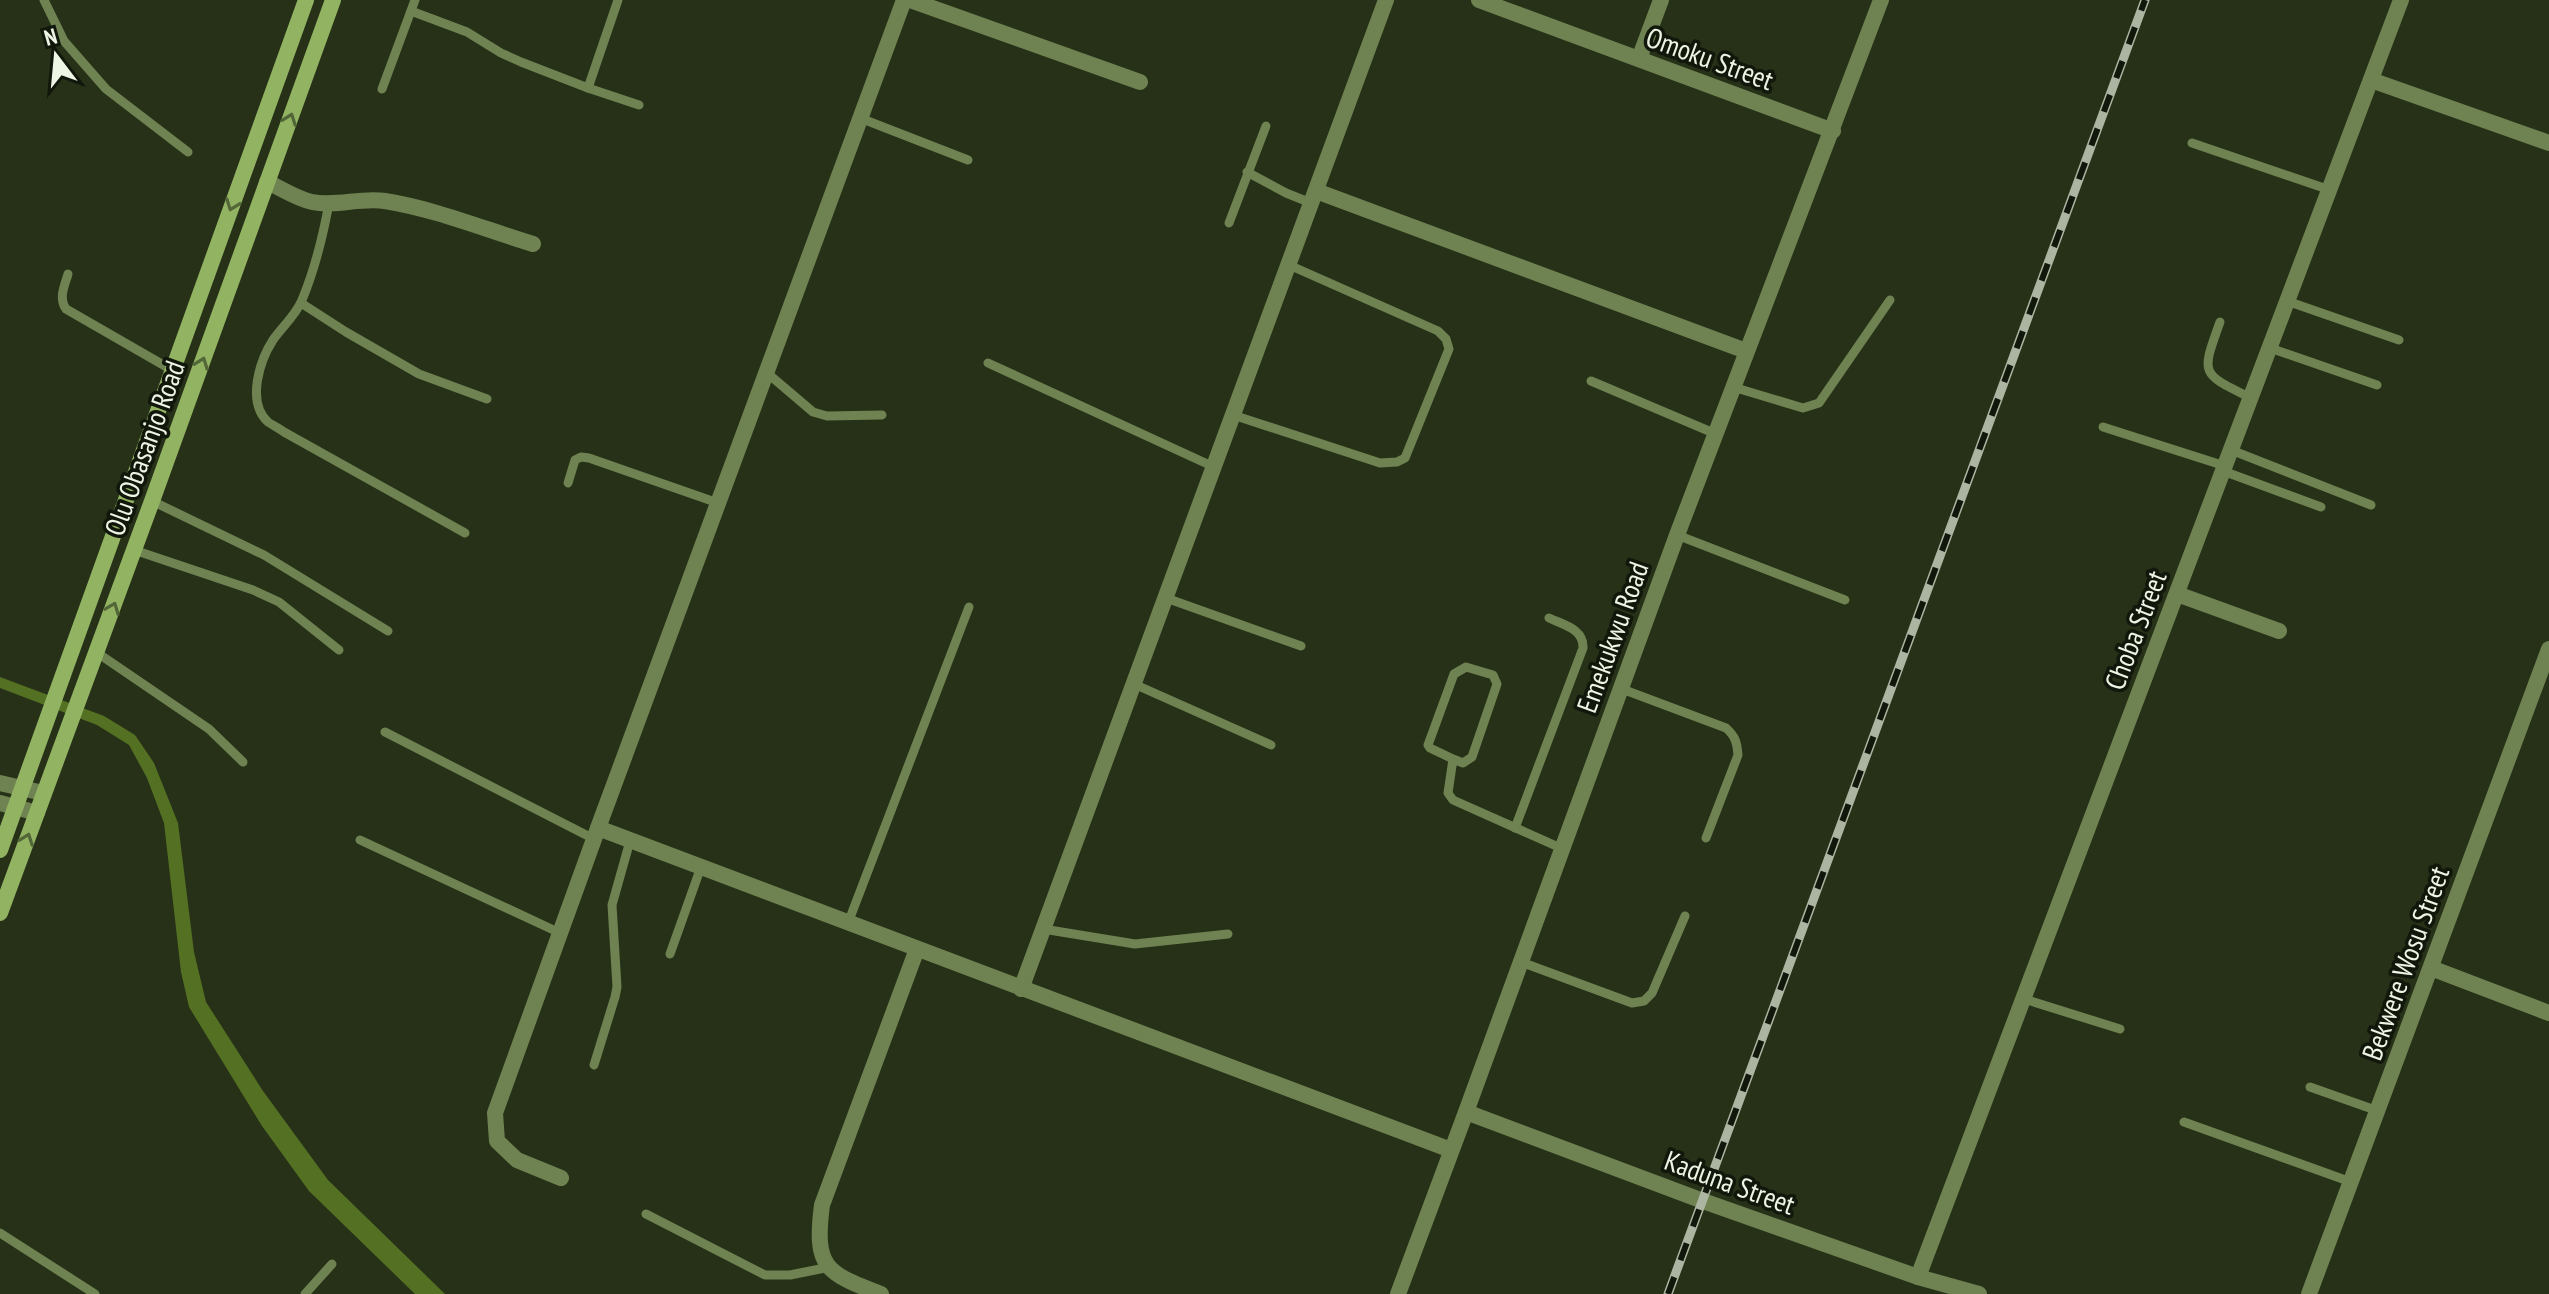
<svg xmlns="http://www.w3.org/2000/svg" width="2549" height="1294" viewBox="0 0 2549 1294" font-family="'PT Sans Narrow',sans-serif">
  <rect width="100%" height="100%" fill="#273118"/>
  <!-- water -->
  <polygon fill="#547022" points="0,677 104,716 135,735 154,763 178,823 194,952 206,1002 263,1091 328,1180 445,1294 415,1294 309,1191 262,1126 189,1007 181,972 164,823 147,778 129,745 97,725 0,688"/>
  <g fill="none" stroke-linecap="round" stroke-linejoin="round">
    <!-- service -->
    <g stroke="#6e8351" stroke-width="9">
      <polyline points="44,0 64,41 106,89 188,152"/>
      <polyline points="411,11 467,32 501,53 521,62 588,88 639,105"/>
      <polyline points="588,88 618,0"/>
      <polyline points="382,89 415,0"/>
      <polyline points="860,118 968,160"/>
      <polyline points="2192,143 2330,190"/>
      <polyline points="1247,172 1286,193 1311,203"/>
      <path d="M 329,203 C 323,236 315,269 302,300 C 296,315 282,327 273,340 C 260,360 246,402 268,422 C 272,425 279,428 284,432 L 465,533"/>
      <polyline points="1229,223 1266,126"/>
      <path d="M 68,274 C 65,285 58,298 66,309 L 172,370"/>
      <polyline points="2287,301 2399,340"/>
      <polyline points="301,303 346,332 419,374 487,399"/>
      <path d="M 2220,322 C 2201,375 2200,373 2251,398"/>
      <polyline points="2270,348 2377,385"/>
      <polyline points="988,363 1214,467"/>
      <polyline points="766,372 813,412 827,416 882,415"/>
      <polyline points="1591,381 1716,434"/>
      <polyline points="1733,387 1803,408 1819,403 1890,300"/>
      <polyline points="1233,415 1380,463 1397,462 1405,458 1449,349 1446,339 1438,331 1289,265"/>
      <polyline points="2103,427 2225,466"/>
      <polyline points="2231,450 2371,505"/>
      <polyline points="2223,471 2321,507"/>
      <polyline points="568,483 575,460 581,457 589,458 718,503"/>
      <polyline points="152,501 264,555 388,631"/>
      <polyline points="1677,535 1845,600"/>
      <polyline points="134,550 253,590 279,602 339,650"/>
      <polyline points="1166,598 1301,646"/>
      <polyline points="96,652 209,729 243,762"/>
      <polyline points="1134,684 1271,745"/>
      <path d="M 1622,689 L 1726,728 C 1735,736 1737,742 1738,755 L 1706,838"/>
      <polyline points="385,732 594,839"/>
      <polyline points="1453,759 1463,763 1472,757 1497,684 1493,675 1466,667 1454,674 1428,745 1430,748 1453,759 1448,793 1453,800 1563,849"/>
      <path d="M 1515,828 L 1583,648 C 1584,629 1564,625 1549,618"/>
      <polyline points="360,840 560,933"/>
      <polyline points="848,923 969,607"/>
      <polyline points="1043,929 1135,944 1228,934"/>
      <polyline points="670,954 701,867"/>
      <polyline points="1521,962 1632,1003 1644,1001 1652,993 1685,916"/>
      <polyline points="2024,999 2120,1029"/>
      <polyline points="594,1065 615,997 617,987 612,905 630,841"/>
      <polyline points="2310,1087 2378,1111"/>
      <polyline points="2184,1122 2351,1182"/>
      <polyline points="646,1214 765,1275 790,1275 830,1267"/>
      <polyline points="0,1233 95,1294"/>
      <polyline points="305,1294 332,1264"/>
    </g>
    <!-- minor -->
    <g stroke="#6e8351" stroke-width="16">
      <polyline points="910,0 1140,82"/>
      <polyline points="1479,0 1833,131"/>
      <polyline points="1639,59 1661,0"/>
      <polyline points="2371,80 2549,143"/>
      <path d="M 267,182 C 281,188 297,199 312,202 C 336,207 361,197 385,201 C 435,209 484,229 533,244"/>
      <polyline points="1316,191 1746,351"/>
      <polyline points="2177,594 2279,631"/>
      <polyline points="598,828 1451,1150"/>
      <polyline points="2431,968 2549,1013"/>
      <polyline points="1021,989 1386,0"/>
      <polyline points="1466,1112 1677,535 1881,0"/>
      <polyline points="561,1178 517,1160 497,1141 495,1113 598,828 904,0"/>
      <polyline points="1918,1277 2401,0"/>
      <path d="M 881,1294 C 825,1273 814,1267 822,1205 L 917,949"/>
      <polyline points="2309,1294 2549,649"/>
    </g>
    <!-- tertiary -->
    <g stroke="#6e8351" stroke-width="16">
      <polyline points="0,783 43,793"/>
      <polyline points="0,803 37,813"/>
      <polyline points="1398,1294 1466,1112 1703,1201 1918,1277 1979,1294"/>
    </g>
    <!-- secondary -->
    <g stroke="#92b462" stroke-width="16">
      <polyline points="0,850 306,0"/>
      <polyline points="0,913 152,501 333,0"/>
    </g>
    <defs>
      <polyline id="rail" points="1668,1294 2145,0"/>
    </defs>
    <!-- rail casing -->
    <use href="#rail" stroke="#acb5a2" stroke-width="9"/>
    <!-- rail -->
    <use href="#rail" stroke="#12170c" stroke-width="6" stroke-dasharray="18" stroke-linecap="butt"/>
  </g>
  <!-- one-way arrows -->
  <defs><path id="oneway-chevron" d="M-2-3.5L2.5 0L-2 3.5" fill="none" stroke-width="1.6" stroke-linecap="round" stroke-linejoin="round" transform="scale(2)"/></defs>
  <g stroke="#526637">
    <use href="#oneway-chevron" transform="translate(290 119) rotate(-70)"/>
    <use href="#oneway-chevron" transform="translate(232 205) rotate(110)"/>
    <use href="#oneway-chevron" transform="translate(202 363) rotate(-70)"/>
    <use href="#oneway-chevron" transform="translate(113 608) rotate(-69)"/>
    <use href="#oneway-chevron" transform="translate(27 839) rotate(-70)"/>
  </g>
  <g text-anchor="middle" dominant-baseline="central" stroke-width="7" stroke-linejoin="round" paint-order="stroke">
    <!-- street labels -->
    <g font-size="28" fill="#edf5e5" stroke="#12170c">
      <text transform="translate(1710 58) rotate(20)">Omoku Street</text>
      <text transform="translate(144 448) rotate(-70)">Olu Obasanjo Road</text>
      <text transform="translate(2135 630) rotate(-69)">Choba Street</text>
      <text transform="translate(1612 637) rotate(-70)">Emekukwu Road</text>
      <text transform="translate(2405 963) rotate(-70)">Bekwere Wosu Street</text>
      <text transform="translate(1730 1182) rotate(20)">Kaduna Street</text>
    </g>
  </g>
  <!-- north arrow -->
  <g transform="translate(56 56) rotate(344)" stroke="#12170c" stroke-width="6" paint-order="stroke">
  <path d="M0-6L14 30L0 20L-14 30Z" fill="#edf5e5"/>
  <text y="-12" font-size="22" font-weight="bold" text-anchor="middle" fill="#edf5e5">N</text>
  </g>
</svg>
